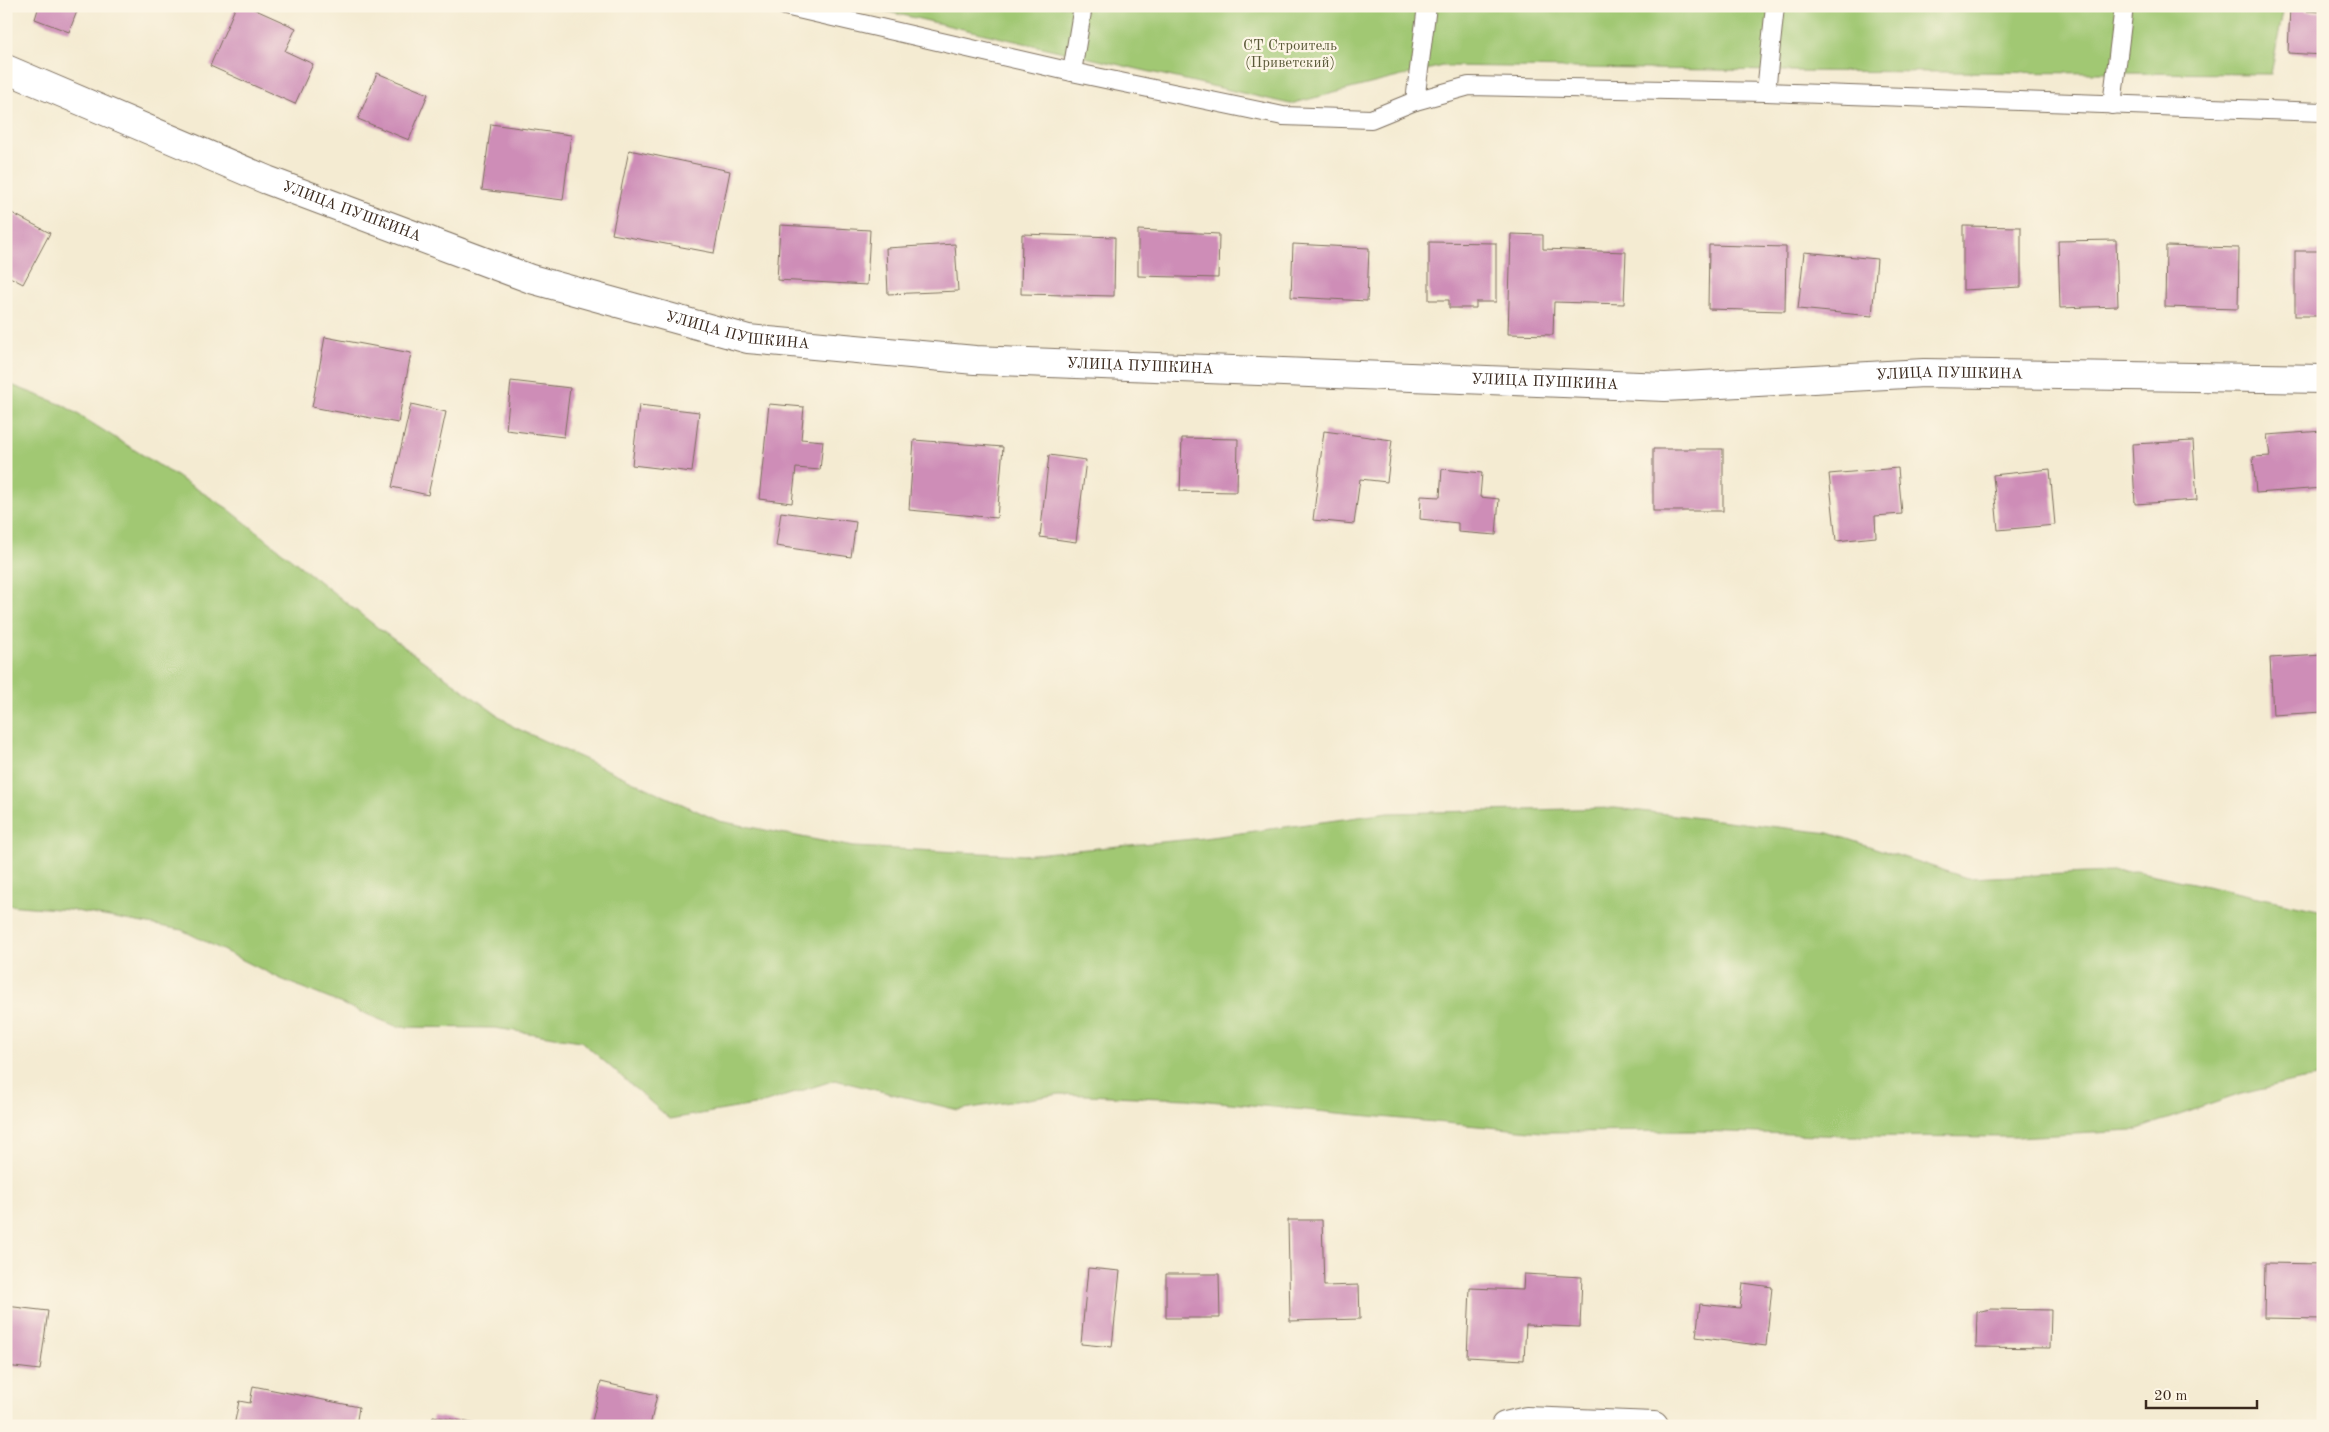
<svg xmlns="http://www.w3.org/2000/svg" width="2329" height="1432" viewBox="0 0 2329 1432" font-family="'Old Standard TT',serif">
  <rect width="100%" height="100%" fill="#fcf5e5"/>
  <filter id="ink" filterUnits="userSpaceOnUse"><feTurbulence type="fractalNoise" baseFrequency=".02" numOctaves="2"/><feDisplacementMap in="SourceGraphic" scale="10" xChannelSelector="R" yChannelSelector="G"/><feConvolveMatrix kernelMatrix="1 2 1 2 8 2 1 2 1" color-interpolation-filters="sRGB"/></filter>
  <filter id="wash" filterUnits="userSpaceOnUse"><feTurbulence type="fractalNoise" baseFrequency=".0096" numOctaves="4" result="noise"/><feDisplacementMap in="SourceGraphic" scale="20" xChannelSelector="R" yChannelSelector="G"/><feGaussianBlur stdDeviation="1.12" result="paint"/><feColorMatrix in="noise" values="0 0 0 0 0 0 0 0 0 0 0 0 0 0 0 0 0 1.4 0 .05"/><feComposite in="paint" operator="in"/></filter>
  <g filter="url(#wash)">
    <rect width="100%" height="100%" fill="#f4ebd2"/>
    <!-- green -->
    <g fill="#a1c873" stroke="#6e7948">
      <polygon points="863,6 2284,6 2271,74 1782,71 1442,66 1290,104"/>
      <polygon points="6,383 63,405 227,508 378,628 514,727 719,821 853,847 1023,855 1204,838 1388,813 1615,808 1829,833 1967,878 2136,871 2323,911 2323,1017 2320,1076 2241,1094 2132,1131 2016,1137 1850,1136 1698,1131 1542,1132 1187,1099 1060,1094 958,1110 835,1080 760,1104 670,1119 581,1041 495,1028 398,1027 281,979 182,930 70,910 6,905"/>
    </g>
    <g id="blocks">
      <!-- building -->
      <g fill="#ce8db7">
        <polygon points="39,6 79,6 69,32 35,19"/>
        <polygon points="236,6 247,6 296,28 285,51 313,64 295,104 210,66"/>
        <polygon points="2290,6 2306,6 2306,11 2323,12 2323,55 2288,53"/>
        <polygon points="377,73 428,94 409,140 358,119"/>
        <polygon points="491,124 571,135 563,200 482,190"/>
        <polygon points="629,150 730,171 714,253 612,234"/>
        <polygon points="6,210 50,233 23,284 6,275"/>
        <polygon points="780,225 870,230 867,285 777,280"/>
        <polygon points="1963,226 2021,227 2021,287 1963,290"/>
        <polygon points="1138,230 1219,234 1218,278 1138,276"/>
        <polygon points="1022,234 1115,237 1114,296 1021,294"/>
        <polygon points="1511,234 1543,235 1543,249 1626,252 1624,304 1554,302 1553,335 1508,334"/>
        <polygon points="2116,240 2118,306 2060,308 2058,241"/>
        <polygon points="1429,242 1496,243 1496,302 1476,302 1476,308 1449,308 1449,300 1429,300"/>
        <polygon points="955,244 958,291 888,294 886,248"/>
        <polygon points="1293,244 1369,248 1367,301 1291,297"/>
        <polygon points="1709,245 1786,247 1785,311 1708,309"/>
        <polygon points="2166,246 2239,248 2238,309 2165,307"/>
        <rect x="2295" y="251" width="28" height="65"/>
        <polygon points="1804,252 1877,259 1872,316 1798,309"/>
        <polygon points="325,337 411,353 398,423 312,407"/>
        <polygon points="511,381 570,388 564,437 506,430"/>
        <polygon points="411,404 446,412 428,495 392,487"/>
        <polygon points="769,404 804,407 801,439 823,441 820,470 796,468 792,503 759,499"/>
        <polygon points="639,405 699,412 692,472 632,465"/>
        <polygon points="1324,431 1392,440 1387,482 1360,479 1354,524 1313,520"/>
        <polygon points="2323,431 2323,488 2256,493 2253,457 2270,456 2267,435"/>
        <polygon points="1182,438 1238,439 1237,492 1180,491"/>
        <polygon points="914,440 1003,447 997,518 909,510"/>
        <polygon points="2193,441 2197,500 2135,504 2132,444"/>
        <rect x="1653" y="449" width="70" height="62"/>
        <polygon points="1049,455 1086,460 1076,542 1040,537"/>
        <polygon points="1898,468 1902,514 1875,516 1876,537 1836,541 1829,474"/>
        <polygon points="1442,469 1482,473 1480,497 1499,499 1496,535 1458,532 1458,523 1420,519 1421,496 1440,497"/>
        <polygon points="2050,469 2055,525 1998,530 1993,475"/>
        <polygon points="781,512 856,522 851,557 776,546"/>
        <polygon points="2323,655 2323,712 2273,715 2270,658"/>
        <polygon points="1288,1220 1322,1220 1324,1286 1359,1285 1360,1319 1290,1321"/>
        <polygon points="2265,1263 2323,1264 2323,1319 2264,1318"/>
        <polygon points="1088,1268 1120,1271 1112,1347 1081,1344"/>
        <polygon points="1166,1274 1219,1274 1220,1318 1166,1318"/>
        <polygon points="1524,1274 1582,1277 1580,1327 1526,1325 1524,1360 1467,1357 1470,1288 1523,1290"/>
        <polygon points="1743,1283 1772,1287 1766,1346 1696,1337 1700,1304 1740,1308"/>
        <polygon points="6,1306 48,1311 40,1370 6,1366"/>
        <polygon points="1990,1309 2051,1310 2050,1348 1976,1347 1977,1312"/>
        <polygon points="601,1382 657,1395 650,1426 591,1426"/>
        <polygon points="253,1386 359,1407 356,1426 234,1426 239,1401 250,1403"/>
        <polygon points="433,1416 478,1424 477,1426 431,1426"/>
      </g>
    </g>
  </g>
  <g filter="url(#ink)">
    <use href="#blocks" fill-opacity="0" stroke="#7c6e5d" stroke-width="1"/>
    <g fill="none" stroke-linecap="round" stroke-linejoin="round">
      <defs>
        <g id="service">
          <polyline points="785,6 1072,72 1283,116 1371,119 1415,101 1469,86 1766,92 2323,112"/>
          <polyline points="1072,72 1083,6"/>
          <polyline points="1766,92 1775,6"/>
          <polyline points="1415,101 1427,6"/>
          <polyline points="2112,105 2124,6"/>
        </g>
        <g id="minor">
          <path id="s1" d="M 6,69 L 267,180 L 531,279 L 748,339 L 975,360 L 1665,387 L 1924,373 L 2323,379"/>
          <polyline points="1505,1426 1526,1421 1654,1426"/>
        </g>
      </defs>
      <!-- service casing -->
      <use href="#service" stroke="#7c6e5d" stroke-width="20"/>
      <!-- minor casing -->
      <use href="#minor" stroke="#7c6e5d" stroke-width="30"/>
      <!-- service -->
      <use href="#service" stroke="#fff" stroke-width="18"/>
      <!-- minor -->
      <use href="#minor" stroke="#fff" stroke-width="28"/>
    </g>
  </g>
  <g text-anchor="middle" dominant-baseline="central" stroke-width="4.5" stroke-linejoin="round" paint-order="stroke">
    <!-- park labels -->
    <g font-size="15" fill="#5a5938" stroke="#fcf5e5">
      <text x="1290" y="46">СТ Строитель<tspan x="1290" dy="17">(Приветский)</tspan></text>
    </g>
    <!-- street labels -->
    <g font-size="15" fill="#3b2a1e" stroke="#fcf5e5">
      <text stroke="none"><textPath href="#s1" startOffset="374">УЛИЦА ПУШКИНА</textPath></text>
      <text stroke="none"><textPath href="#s1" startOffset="779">УЛИЦА ПУШКИНА</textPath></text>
      <text stroke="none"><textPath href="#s1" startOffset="1184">УЛИЦА ПУШКИНА</textPath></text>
      <text stroke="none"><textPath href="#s1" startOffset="1994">УЛИЦА ПУШКИНА</textPath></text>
      <text stroke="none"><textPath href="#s1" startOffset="1589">УЛИЦА ПУШКИНА</textPath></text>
    </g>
  </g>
  <!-- margin -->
  <rect width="2329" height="1432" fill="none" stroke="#fcf5e5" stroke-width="25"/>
  <!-- scale -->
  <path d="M2146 1400v8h111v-8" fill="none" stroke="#3b2a1e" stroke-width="2.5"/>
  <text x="2154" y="1400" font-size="15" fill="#3b2a1e" stroke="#fcf5e5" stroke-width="4" paint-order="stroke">20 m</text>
</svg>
